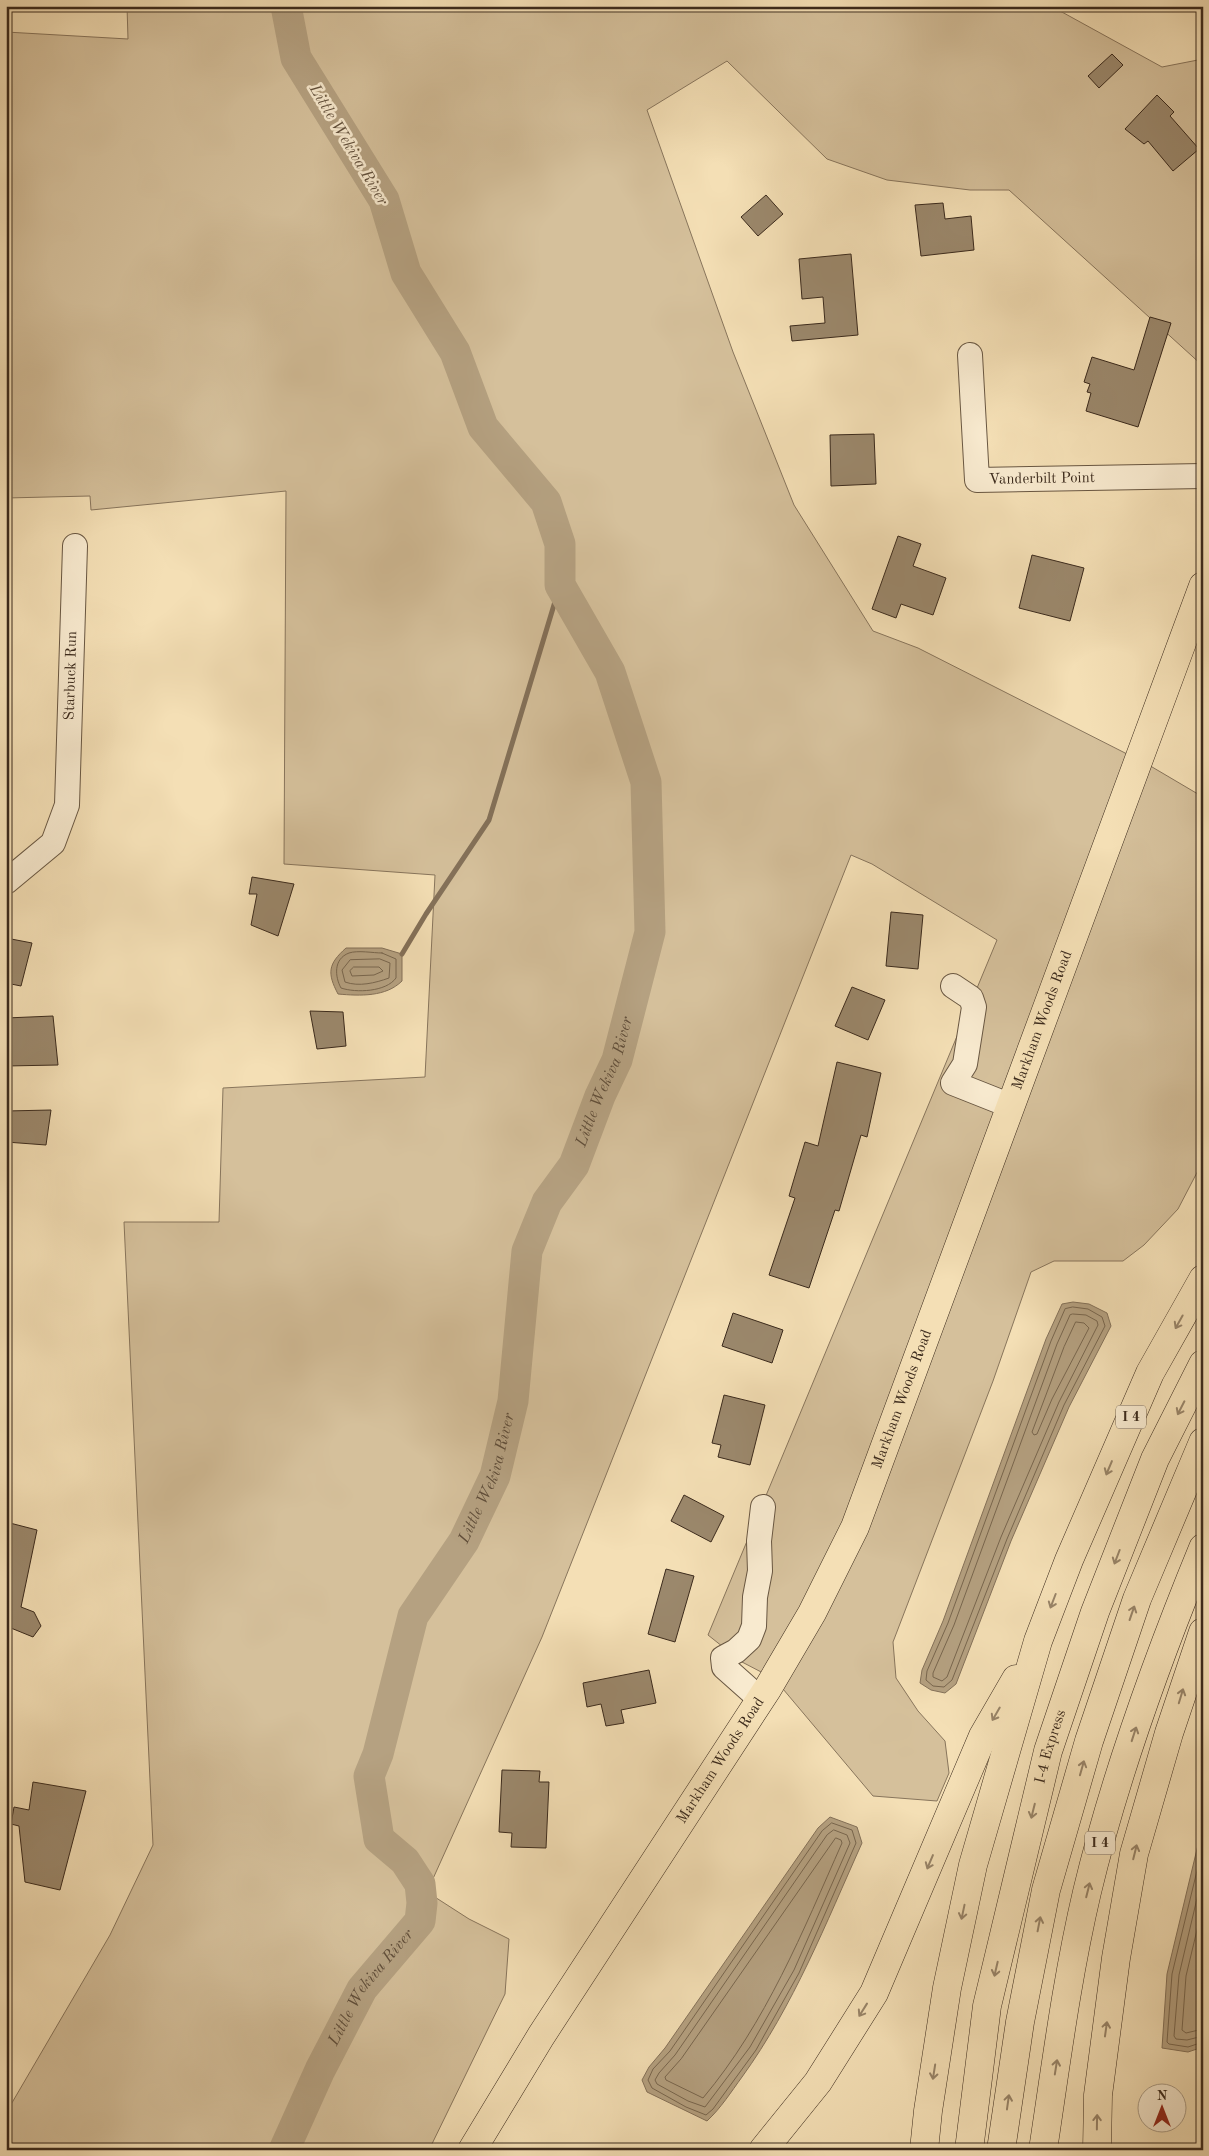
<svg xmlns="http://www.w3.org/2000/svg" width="1209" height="2156" viewBox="0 0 1209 2156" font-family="'Old Standard TT',serif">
  <rect width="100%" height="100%" fill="#f4dfb5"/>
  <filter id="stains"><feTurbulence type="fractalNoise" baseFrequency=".004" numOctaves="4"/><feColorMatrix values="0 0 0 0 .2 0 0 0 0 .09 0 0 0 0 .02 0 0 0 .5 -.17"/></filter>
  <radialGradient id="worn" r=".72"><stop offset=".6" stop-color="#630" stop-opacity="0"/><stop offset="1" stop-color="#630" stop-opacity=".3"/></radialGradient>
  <!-- green -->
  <g fill="#d5c09b" stroke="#88755c">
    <polygon points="127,6 1051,6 1162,67 1203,59 1203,366 1009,190 970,190 887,180 827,159 727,61 647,110 733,352 794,505 873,631 918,648 1131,756 847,1522 765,1674 742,1662 708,1635 997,940 872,864 851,855 542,1637 427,1892 469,1919 509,1939 505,1994 429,2150 6,2150 6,2113 110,1935 153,1845 124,1222 219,1222 223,1088 425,1077 435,875 284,864 286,491 91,510 90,496 6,498 6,32 128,39"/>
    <polygon points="1147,764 1203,797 1203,1161 1178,1209 1144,1245 1123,1261 1054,1261 1031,1272 993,1381 893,1642 896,1678 918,1711 945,1741 949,1773 937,1801 873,1796 783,1689"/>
  </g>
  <!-- water -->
  <g fill="#b5a181" stroke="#847159">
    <path d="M 346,948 L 382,948 L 402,954 L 402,981 C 386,997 360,996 338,994 C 327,973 328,964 346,948 Z"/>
    <polygon points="1073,1302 1089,1304 1107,1313 1111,1326 1069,1407 1011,1541 956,1684 945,1693 931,1690 920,1683 922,1670 943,1621 1046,1339 1062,1304"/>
    <path d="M 830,1817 L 857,1827 L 862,1843 C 826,1923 794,2005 742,2077 C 731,2092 721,2108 707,2121 L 647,2092 L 642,2080 L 649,2067 L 665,2048 L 818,1828 Z"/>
    <polygon points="1203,1824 1203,2047 1188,2052 1162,2048 1167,1974"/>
  </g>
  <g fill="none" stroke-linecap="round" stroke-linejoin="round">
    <!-- shore -->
    <g stroke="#78664e" stroke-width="1">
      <path d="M 382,953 L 396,959 L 396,978 C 386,992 356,993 341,988 C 335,977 333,959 349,953 C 358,950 373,953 382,953 Z"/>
      <path d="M 380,959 L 390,963 L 389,978 C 375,983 359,987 345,982 L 342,970 L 350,960 Z"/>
      <polygon points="354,967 379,967 383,971 374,975 352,976 350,971"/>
      <polygon points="1073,1307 1088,1309 1102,1317 1105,1326 1064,1405 1007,1539 952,1680 944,1687 933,1686 926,1680 927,1671 948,1623 1051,1341 1065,1309"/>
      <polygon points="1073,1314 1086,1315 1097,1321 1098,1325 1059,1402 1001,1537 947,1677 942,1681 933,1677 933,1673 954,1625 1057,1344 1070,1315"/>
      <polygon points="1076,1322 1084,1323 1089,1328 1052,1399 1037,1434 1034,1435 1032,1432 1064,1347"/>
      <polygon points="832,1823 852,1830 856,1843 799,1973 756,2050 713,2109 706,2115 686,2107 652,2088 648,2080 653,2069 670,2051 822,1831"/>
      <polygon points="834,1830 847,1835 850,1843 794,1970 750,2047 705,2107 688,2101 657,2084 655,2080 659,2073 675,2055 827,1835"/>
      <path d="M 836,1838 L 841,1840 L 842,1843 C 803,1931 766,2023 703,2098 L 666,2080 L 665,2077 L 681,2059 Z"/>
      <polyline points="1203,1846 1172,1974 1167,2042 1169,2044 1188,2047 1203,2042"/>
      <polyline points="1203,1873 1179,1975 1174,2036 1176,2039 1187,2040 1203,2036"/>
      <polyline points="1203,1905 1186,1976 1182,2030 1186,2033 1203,2029"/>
    </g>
    <!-- stream -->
    <polyline stroke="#847159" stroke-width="5" points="402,954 426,914 489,820 560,585"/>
    <!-- river -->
    <path stroke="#b5a181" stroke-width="31" id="s1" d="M 284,2150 L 320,2070 L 362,1989 L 420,1921 L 422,1903 L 420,1884 L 405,1861 L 379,1839 L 369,1776 L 378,1754 L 413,1616 L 464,1541 L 495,1476 L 513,1401 L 527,1251 L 547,1202 L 574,1165 L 600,1096 L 617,1060 L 650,932 L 646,782 L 610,672 L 560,585 L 560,544 L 546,502 L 483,427 L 455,352 L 406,273 L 384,200 L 296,58 L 286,6"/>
  </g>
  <!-- building -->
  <g fill="#9b886c" stroke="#3b2a1c">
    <polygon points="1112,54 1123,65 1099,88 1088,76"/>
    <polygon points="1157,95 1174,112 1170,116 1199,149 1173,171 1148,141 1144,144 1125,129"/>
    <polygon points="766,195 783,214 758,236 741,217"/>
    <polygon points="943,203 945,219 971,216 974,250 921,256 915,205"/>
    <polygon points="851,254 858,335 792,341 790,326 825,323 823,297 802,299 799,259"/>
    <polygon points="1150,317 1171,323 1138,427 1086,411 1091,393 1087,392 1090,384 1084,382 1092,357 1134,370"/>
    <polygon points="874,434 876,484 831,486 830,435"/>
    <polygon points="898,536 921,544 913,566 946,578 933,615 901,604 896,618 872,609"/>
    <polygon points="1032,555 1084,568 1070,621 1019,608"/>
    <polygon points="252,877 294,884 278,936 251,925 257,894 249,894"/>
    <polygon points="891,912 923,915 918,969 886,966"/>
    <polygon points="6,938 32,943 21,986 6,983"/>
    <polygon points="852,987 885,1000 868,1040 835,1026"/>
    <polygon points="310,1011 343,1012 346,1046 317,1049"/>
    <polygon points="53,1016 58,1065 6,1066 6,1018"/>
    <polygon points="837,1062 881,1073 867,1137 861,1135 839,1211 835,1210 809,1288 769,1275 795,1198 789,1196 805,1142 818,1146"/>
    <polygon points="51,1110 46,1145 6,1142 6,1111"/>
    <polygon points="733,1313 783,1330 772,1363 722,1346"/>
    <polygon points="724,1395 765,1405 750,1465 718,1457 721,1445 712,1443"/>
    <polygon points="684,1495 724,1516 711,1542 671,1521"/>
    <polygon points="6,1522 37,1530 21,1607 34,1612 41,1626 33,1637 6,1626"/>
    <polygon points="666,1569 694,1576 675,1642 648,1634"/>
    <polygon points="649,1670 656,1703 621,1710 624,1723 606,1726 601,1704 587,1707 583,1683"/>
    <polygon points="502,1770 540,1771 539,1782 549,1782 546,1848 511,1847 512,1833 499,1832"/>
    <polygon points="33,1782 86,1791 60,1890 25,1882 19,1826 11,1824 14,1807 29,1810"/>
  </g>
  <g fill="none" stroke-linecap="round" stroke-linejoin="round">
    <defs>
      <g id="minor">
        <path id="s2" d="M 970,355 L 977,480 L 1203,476"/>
        <path id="s3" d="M 6,882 L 53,843 L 67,805 L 75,546"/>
        <polyline points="953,986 971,998 974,1007 965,1064 953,1083 1011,1106"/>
        <polyline points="760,1699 724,1667 723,1658 736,1651 749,1639 754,1626 755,1597 760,1571 759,1541 763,1507"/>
      </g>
      <g id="major">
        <path id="s4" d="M 472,2150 L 541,2036 L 768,1688 L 812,1613 L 855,1527 L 1203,586"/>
      </g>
      <g id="highway">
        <polyline points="763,2150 818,2082 874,1993 983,1736 1016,1679"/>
        <polyline points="924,2150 928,2111 947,1988 973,1865 1038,1641 1069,1560 1150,1373 1203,1279"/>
        <path id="s5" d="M 969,2150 L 987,2006 L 1048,1751 L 1095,1612 L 1155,1459 L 1203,1364"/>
        <polyline points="1001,2150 1020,2022 1046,1890 1089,1741 1137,1599 1203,1442"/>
        <path d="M 1043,2150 C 1056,2064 1067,1977 1087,1892 C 1115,1775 1157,1660 1203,1548"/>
        <polyline points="1097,2150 1098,2095 1116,1958 1134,1854 1169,1733 1203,1632"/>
      </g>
    </defs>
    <!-- minor casing -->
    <use href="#minor" stroke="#695742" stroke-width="26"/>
    <!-- major casing -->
    <use href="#major" stroke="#3b2a1c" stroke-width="29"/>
    <!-- highway casing -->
    <use href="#highway" stroke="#3b2a1c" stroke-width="29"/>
    <!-- minor -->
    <use href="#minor" stroke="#f8eacf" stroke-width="24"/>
    <!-- major -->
    <use href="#major" stroke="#f4dfb5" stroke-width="28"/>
    <!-- highway -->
    <use href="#highway" stroke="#f4dfb5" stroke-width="28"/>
  </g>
  <!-- one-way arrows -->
  <defs><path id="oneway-shaft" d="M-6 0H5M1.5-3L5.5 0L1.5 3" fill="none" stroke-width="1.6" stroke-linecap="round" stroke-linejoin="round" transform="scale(1.25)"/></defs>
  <g stroke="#988468">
    <use href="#oneway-shaft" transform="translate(1179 1322) rotate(119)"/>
    <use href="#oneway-shaft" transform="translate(1181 1408) rotate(117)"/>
    <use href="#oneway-shaft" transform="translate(1109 1468) rotate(113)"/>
    <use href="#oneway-shaft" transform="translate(1117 1557) rotate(111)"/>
    <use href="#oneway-shaft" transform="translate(1053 1601) rotate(111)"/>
    <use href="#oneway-shaft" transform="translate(1132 1613) rotate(-71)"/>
    <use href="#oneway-shaft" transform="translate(1181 1696) rotate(-73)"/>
    <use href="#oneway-shaft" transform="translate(996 1714) rotate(120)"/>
    <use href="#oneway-shaft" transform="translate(1134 1734) rotate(-72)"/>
    <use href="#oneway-shaft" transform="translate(1082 1768) rotate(-74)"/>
    <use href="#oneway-shaft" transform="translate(1033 1811) rotate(104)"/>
    <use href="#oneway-shaft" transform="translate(1135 1852) rotate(-76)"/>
    <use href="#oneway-shaft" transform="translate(930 1862) rotate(113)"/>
    <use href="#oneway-shaft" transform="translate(1088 1890) rotate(-76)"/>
    <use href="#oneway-shaft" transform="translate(963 1912) rotate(102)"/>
    <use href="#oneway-shaft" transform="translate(1039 1924) rotate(-79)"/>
    <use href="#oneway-shaft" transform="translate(996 1969) rotate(103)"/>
    <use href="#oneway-shaft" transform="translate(863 2010) rotate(122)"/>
    <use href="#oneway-shaft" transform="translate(1106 2029) rotate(-82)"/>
    <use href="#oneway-shaft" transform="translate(1056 2067) rotate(-81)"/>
    <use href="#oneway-shaft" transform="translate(934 2072) rotate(99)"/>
    <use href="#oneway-shaft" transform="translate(1008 2102) rotate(-82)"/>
    <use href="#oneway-shaft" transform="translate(1097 2122) rotate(-89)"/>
  </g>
  <g text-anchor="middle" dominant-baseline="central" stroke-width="5" stroke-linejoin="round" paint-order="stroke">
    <!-- shield labels -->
    <g fill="#f8eacf" stroke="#746452" stroke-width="1">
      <rect x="1116" y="1405.5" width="30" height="23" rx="4"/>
      <rect x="1085" y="1831.5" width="30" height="23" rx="4"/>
    </g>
    <g font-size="14" font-weight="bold" fill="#3b2a1c">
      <text x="1131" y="1417">I 4</text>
      <text x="1100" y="1843">I 4</text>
    </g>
    <!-- street labels -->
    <g font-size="15" fill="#3b2a1c" stroke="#f8eacf">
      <text stroke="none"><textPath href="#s2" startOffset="190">Vanderbilt Point</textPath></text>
      <text stroke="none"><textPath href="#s3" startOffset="231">Starbuck Run</textPath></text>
      <text stroke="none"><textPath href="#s4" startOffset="1272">Markham Woods Road</textPath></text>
      <text stroke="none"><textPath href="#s4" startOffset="868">Markham Woods Road</textPath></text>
      <text stroke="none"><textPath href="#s5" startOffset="412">I-4 Express</textPath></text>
      <text stroke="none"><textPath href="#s4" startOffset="462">Markham Woods Road</textPath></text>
    </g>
    <!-- water labels -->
    <g font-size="16" font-style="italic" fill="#604e3a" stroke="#f8eacf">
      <text transform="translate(348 145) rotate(59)">Little Wekiva River</text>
      <text stroke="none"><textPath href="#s1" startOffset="1175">Little Wekiva River</textPath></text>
      <text stroke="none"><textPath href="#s1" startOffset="755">Little Wekiva River</textPath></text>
      <text stroke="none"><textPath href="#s1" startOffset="185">Little Wekiva River</textPath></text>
    </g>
  </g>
  <!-- margin -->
  <rect width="1209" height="2156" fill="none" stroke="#f4dfb5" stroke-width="25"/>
  <rect x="8" y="8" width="1194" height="2141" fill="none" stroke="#3b2a1c" stroke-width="2.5"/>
  <rect x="12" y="12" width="1184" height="2131" fill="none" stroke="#3b2a1c"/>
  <!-- north arrow -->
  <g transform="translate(1162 2108)"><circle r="24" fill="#f8eacf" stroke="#ac9d87"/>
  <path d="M0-4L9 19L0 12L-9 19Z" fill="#8f2418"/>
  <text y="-8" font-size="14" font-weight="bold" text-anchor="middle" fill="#3b2a1c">N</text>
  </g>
  <rect width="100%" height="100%" filter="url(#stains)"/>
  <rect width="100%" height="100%" fill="url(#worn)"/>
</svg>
